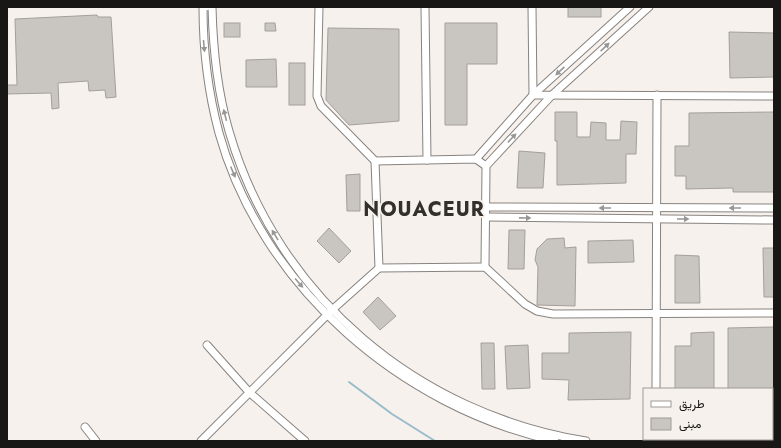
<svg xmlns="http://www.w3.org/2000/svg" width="781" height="448" viewBox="0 0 781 448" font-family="Jost,Vazirmatn,sans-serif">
  <rect width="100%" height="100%" fill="#f6f1ec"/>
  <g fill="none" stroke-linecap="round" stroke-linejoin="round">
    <!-- stream -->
    <polyline stroke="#98bcc9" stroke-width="2" points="349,382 392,414 435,441"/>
  </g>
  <!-- building -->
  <g fill="#c9c5c0" stroke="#a49f9b">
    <rect x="568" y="7" width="33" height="10"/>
    <polygon points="97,15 98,17 111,17 116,97 106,98 105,90 89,91 88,81 58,83 59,108 52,109 51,93 7,94 7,85 17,85 15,19"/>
    <rect x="224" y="23" width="16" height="14"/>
    <polygon points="265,23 275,23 276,31 265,31"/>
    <polygon points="445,23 497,23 497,64 467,64 467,125 445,125"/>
    <polygon points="328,28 399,29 399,121 349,125 326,100"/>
    <polygon points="729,32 774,33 774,77 730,78"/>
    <polygon points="276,59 277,87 246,87 246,60"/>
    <rect x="289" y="63" width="16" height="42"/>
    <polygon points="555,112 577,112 577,137 590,137 591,122 606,123 606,140 620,140 621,121 637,122 636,154 626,154 626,183 557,185 557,141 555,141"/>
    <polygon points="774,112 774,192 733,192 733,188 686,189 686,176 675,176 675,146 689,146 689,113"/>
    <polygon points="519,151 545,153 543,188 517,188"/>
    <polygon points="360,174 360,211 347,211 346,175"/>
    <polygon points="329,228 351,251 339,263 317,241"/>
    <polygon points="509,230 525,230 524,269 508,269"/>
    <polygon points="564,238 565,248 576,247 575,306 537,305 538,267 535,260 537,249 547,239"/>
    <polygon points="633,240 634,262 588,263 588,241"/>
    <polygon points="763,248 774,248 774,297 764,297"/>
    <polygon points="675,255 699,256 700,303 675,303"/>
    <polygon points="378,297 396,316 380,330 363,312"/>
    <polygon points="774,327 774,389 728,389 728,328"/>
    <polygon points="631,332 630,399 568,400 569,380 542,379 542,353 569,353 569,333"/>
    <polygon points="714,332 714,389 675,389 675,346 691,346 691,333"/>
    <polygon points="481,343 494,343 495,389 482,389"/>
    <polygon points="528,345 530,388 507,389 505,346"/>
  </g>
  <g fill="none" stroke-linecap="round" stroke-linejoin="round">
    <defs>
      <g id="minor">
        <path d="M 206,7 L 203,7 C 203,50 208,92 219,133 C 262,287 401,407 555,441"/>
        <path d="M 212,7 C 213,49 217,90 229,131 C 277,297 418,414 586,441"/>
        <polyline points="319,7 317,96 321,106 375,161 379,268"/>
        <polyline points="425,7 427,160"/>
        <polyline points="532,7 533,95 774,96"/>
        <polyline points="476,159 533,95 630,7"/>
        <polyline points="375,161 476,159 486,166"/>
        <polyline points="486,207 774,208"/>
        <polyline points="486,217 774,220"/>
        <polyline points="485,267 486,166 552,95 649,7"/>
        <polyline points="207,345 249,392 305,441"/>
        <polyline points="656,389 657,95"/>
        <polyline points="85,427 96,441"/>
        <polyline points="201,441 332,310 379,268 485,267 525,304 537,311 553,314 774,313"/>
        <polyline points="656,441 656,439"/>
      </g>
    </defs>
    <!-- minor casing -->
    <use href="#minor" stroke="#88837f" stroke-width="9"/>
    <!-- minor -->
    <use href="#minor" stroke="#fff" stroke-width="7"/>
  </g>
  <!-- one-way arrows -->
  <defs><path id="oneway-solid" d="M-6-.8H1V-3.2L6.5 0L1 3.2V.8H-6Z"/></defs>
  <g fill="#989796">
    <use href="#oneway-solid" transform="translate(204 46) rotate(85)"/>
    <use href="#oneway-solid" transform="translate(605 47) rotate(-43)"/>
    <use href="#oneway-solid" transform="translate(560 71) rotate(137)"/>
    <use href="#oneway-solid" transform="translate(225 115) rotate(-104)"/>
    <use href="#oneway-solid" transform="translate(512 138) rotate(-47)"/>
    <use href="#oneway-solid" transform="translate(233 172) rotate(67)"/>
    <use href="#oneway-solid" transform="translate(605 208) rotate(-180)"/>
    <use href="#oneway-solid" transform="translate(735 208) rotate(-180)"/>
    <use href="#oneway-solid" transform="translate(525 218) rotate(1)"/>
    <use href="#oneway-solid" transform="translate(683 219)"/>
    <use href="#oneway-solid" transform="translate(275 235) rotate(-121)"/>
    <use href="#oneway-solid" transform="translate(299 283) rotate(49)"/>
  </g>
  <g text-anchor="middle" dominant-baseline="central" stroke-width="3.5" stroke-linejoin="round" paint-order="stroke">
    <!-- district labels -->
    <g font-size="20" font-weight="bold" letter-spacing="1" fill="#332f2b" stroke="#f6f1ec">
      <text x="424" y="209">NOUACEUR</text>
    </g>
  </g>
  <!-- border -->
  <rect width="781" height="448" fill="none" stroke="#191715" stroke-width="16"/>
  <!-- legend -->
  <rect x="643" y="388" width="130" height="52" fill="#f6f1ec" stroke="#9e9a96"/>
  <rect x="651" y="401" width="20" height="6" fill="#ffffff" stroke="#9e9a96"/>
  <text x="679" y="408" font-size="12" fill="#191715">طريق</text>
  <rect x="651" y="418" width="20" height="12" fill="#c9c5c0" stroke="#9e9a96"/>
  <text x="679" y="428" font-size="12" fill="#191715">مبنى</text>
</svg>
